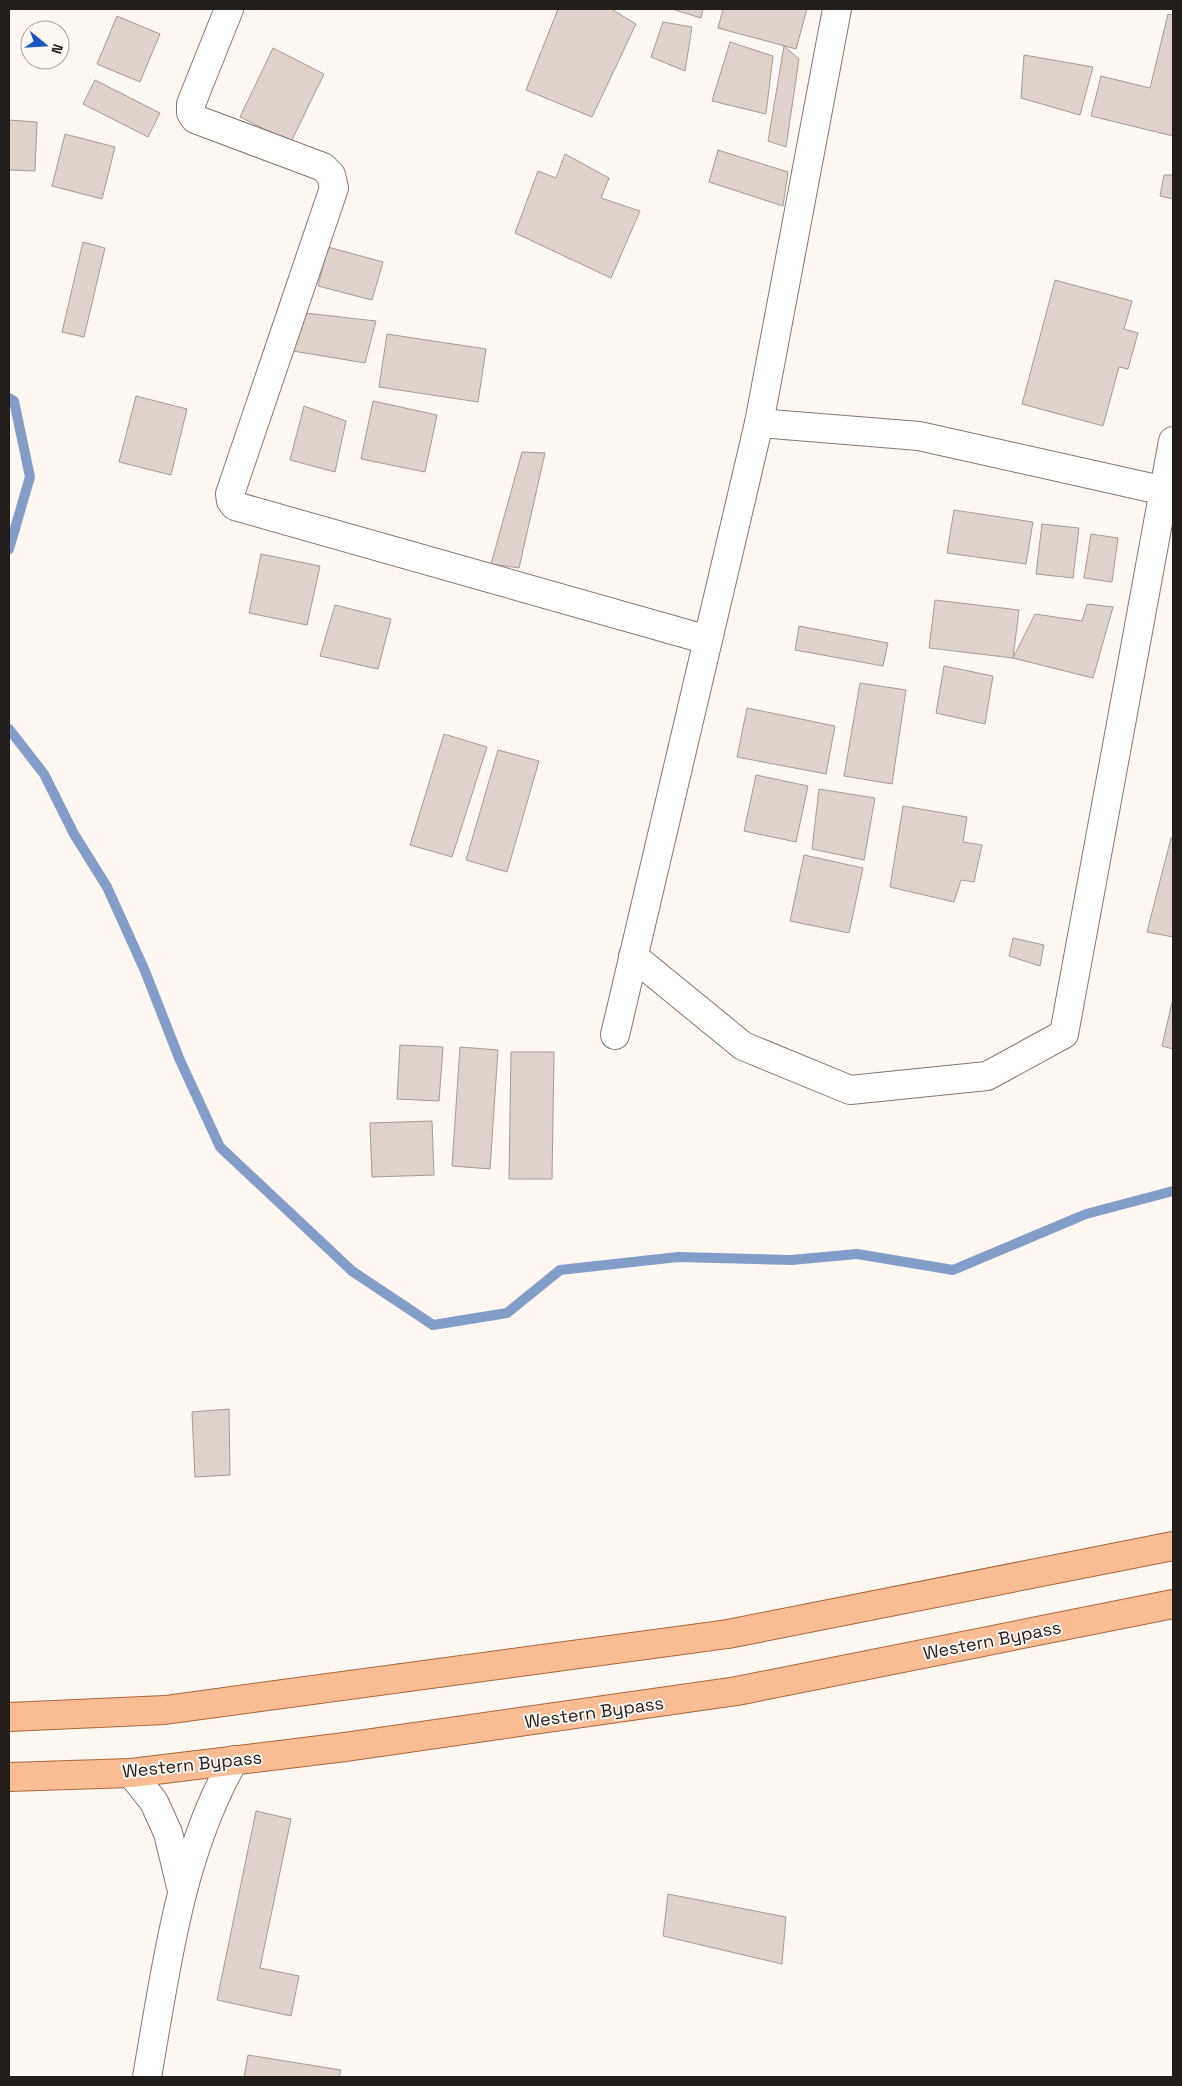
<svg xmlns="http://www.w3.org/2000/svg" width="1182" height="2086" viewBox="0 0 1182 2086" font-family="'Space Grotesk',sans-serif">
  <rect width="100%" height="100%" fill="#fef7f2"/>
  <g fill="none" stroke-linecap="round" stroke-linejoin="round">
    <!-- stream -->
    <g stroke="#839dc8" stroke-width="10">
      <polyline points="9,398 14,401 30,477 9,549"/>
      <polyline points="9,729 44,774 74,834 107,887 145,971 179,1058 220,1147 352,1271 433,1325 507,1313 560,1270 678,1257 791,1260 857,1254 953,1270 1086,1214 1173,1191"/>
    </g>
  </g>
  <!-- building -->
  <g fill="#ded2cb" stroke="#a69b94">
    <polygon points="558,9 611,9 636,24 592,117 526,90"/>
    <polygon points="672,9 703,9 701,18"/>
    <polygon points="723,9 807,9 796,49 718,28"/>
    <polygon points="1168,14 1173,15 1173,136 1091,116 1101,76 1150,88"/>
    <polygon points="117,16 160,34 140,82 97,64"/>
    <polygon points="663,22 692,27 685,71 651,57"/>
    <polygon points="730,42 773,56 766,114 712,101"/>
    <polygon points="784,46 799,59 786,147 768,141"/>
    <polygon points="273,48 324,74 291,142 240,117"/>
    <polygon points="1024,55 1093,67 1080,115 1021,98"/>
    <polygon points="95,80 160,113 148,137 83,104"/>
    <polygon points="9,120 37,122 35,171 9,170"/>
    <polygon points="65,134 115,147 102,199 52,186"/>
    <polygon points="718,150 788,172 783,206 709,182"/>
    <polygon points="565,154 609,178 601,198 640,211 611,278 515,233 538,171 556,178"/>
    <polygon points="1164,175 1173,175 1173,199 1160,196"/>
    <polygon points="83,242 105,248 84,337 62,332"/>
    <polygon points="328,247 383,262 372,300 318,286"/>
    <polygon points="1055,280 1132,301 1124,329 1138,333 1128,369 1119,367 1103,426 1022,404"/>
    <polygon points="296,312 376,321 365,363 287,350"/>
    <polygon points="387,334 486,349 478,402 379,387"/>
    <polygon points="136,396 187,409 171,475 119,462"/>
    <polygon points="373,401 437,415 425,472 361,459"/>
    <polygon points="304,406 346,421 335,472 290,460"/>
    <polygon points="522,452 545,453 519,568 491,564"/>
    <polygon points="954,510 1033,522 1026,564 947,553"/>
    <polygon points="1042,524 1079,528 1073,578 1036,574"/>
    <polygon points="1091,534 1118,538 1112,582 1084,578"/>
    <polygon points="261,554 320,566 307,625 249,613"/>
    <polygon points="935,600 1019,610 1013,658 929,648"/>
    <polygon points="1087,604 1113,607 1093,678 1013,658 1035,614 1082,621"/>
    <polygon points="335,605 391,619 378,669 320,656"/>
    <polygon points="799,626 888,643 883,666 795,650"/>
    <polygon points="944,666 993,676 985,724 936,713"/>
    <polygon points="860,683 906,690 892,784 844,776"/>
    <polygon points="747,708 835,726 826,774 737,757"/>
    <polygon points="444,734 487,747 452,857 410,845"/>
    <polygon points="498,750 539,761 507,872 466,860"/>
    <polygon points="756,775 808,786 796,842 744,831"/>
    <polygon points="819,789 875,798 864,860 812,849"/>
    <polygon points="903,806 967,817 963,842 982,845 974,882 961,880 954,902 890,887"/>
    <polygon points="1171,838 1173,838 1173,937 1147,932"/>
    <polygon points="804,855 863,868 849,933 790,921"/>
    <polygon points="1013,938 1044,945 1040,966 1009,956"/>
    <polygon points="1173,998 1173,1049 1162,1046"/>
    <polygon points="400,1045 443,1047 439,1101 397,1099"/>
    <polygon points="460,1047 498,1050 490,1169 452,1166"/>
    <polygon points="511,1052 554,1052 552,1179 509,1179"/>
    <polygon points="432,1121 434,1175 372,1177 370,1123"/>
    <polygon points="229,1409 230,1475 195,1477 192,1412"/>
    <polygon points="256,1811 291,1819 260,1968 299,1976 291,2016 217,2000"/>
    <polygon points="668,1894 786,1917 782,1964 663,1936"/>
    <polygon points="248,2055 341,2070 339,2077 244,2077"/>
  </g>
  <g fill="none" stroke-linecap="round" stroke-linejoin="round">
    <defs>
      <g id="street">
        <polyline points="229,9 191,104 191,113 195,119 323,167 331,175 334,188 230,494 231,501 235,506 708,640"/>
        <polyline points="759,423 919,436 1165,491"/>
        <polyline points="633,956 743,1046 850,1090 987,1076 1064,1034 1173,441"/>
        <polyline points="615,1035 759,423 837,9"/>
        <polyline points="131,1773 154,1802 168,1833 182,1891"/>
        <path d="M 147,2077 C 166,1970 179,1856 234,1760"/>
      </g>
      <g id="primary">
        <polyline points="9,1717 165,1710 728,1634 1173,1546"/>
        <polyline points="9,1777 131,1773 345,1747 737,1691 1173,1604"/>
      </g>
    </defs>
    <!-- street casing -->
    <use href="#street" stroke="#837871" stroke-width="30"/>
    <!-- primary casing -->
    <use href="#primary" stroke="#ac6739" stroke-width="30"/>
    <!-- street -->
    <use href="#street" stroke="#fff" stroke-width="28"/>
    <!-- primary -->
    <use href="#primary" stroke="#fabc92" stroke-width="28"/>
  </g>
  <g text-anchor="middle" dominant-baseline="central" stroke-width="4" stroke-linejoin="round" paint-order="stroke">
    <!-- street labels -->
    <g font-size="18" fill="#211d1a" stroke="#fef7f2">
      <text transform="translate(992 1640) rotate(-11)">Western Bypass</text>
      <text transform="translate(594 1712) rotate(-8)">Western Bypass</text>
      <text transform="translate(192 1764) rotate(-6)">Western Bypass</text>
    </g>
  </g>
  <!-- border -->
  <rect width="1182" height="2086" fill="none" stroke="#211d1a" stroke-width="20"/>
  <!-- north arrow -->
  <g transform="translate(45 45) rotate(108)"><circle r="24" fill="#fef7f2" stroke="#a6a09c"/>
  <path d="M0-4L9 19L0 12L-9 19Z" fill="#1a59c5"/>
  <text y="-8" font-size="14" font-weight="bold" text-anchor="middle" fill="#211d1a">N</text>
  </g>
</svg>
